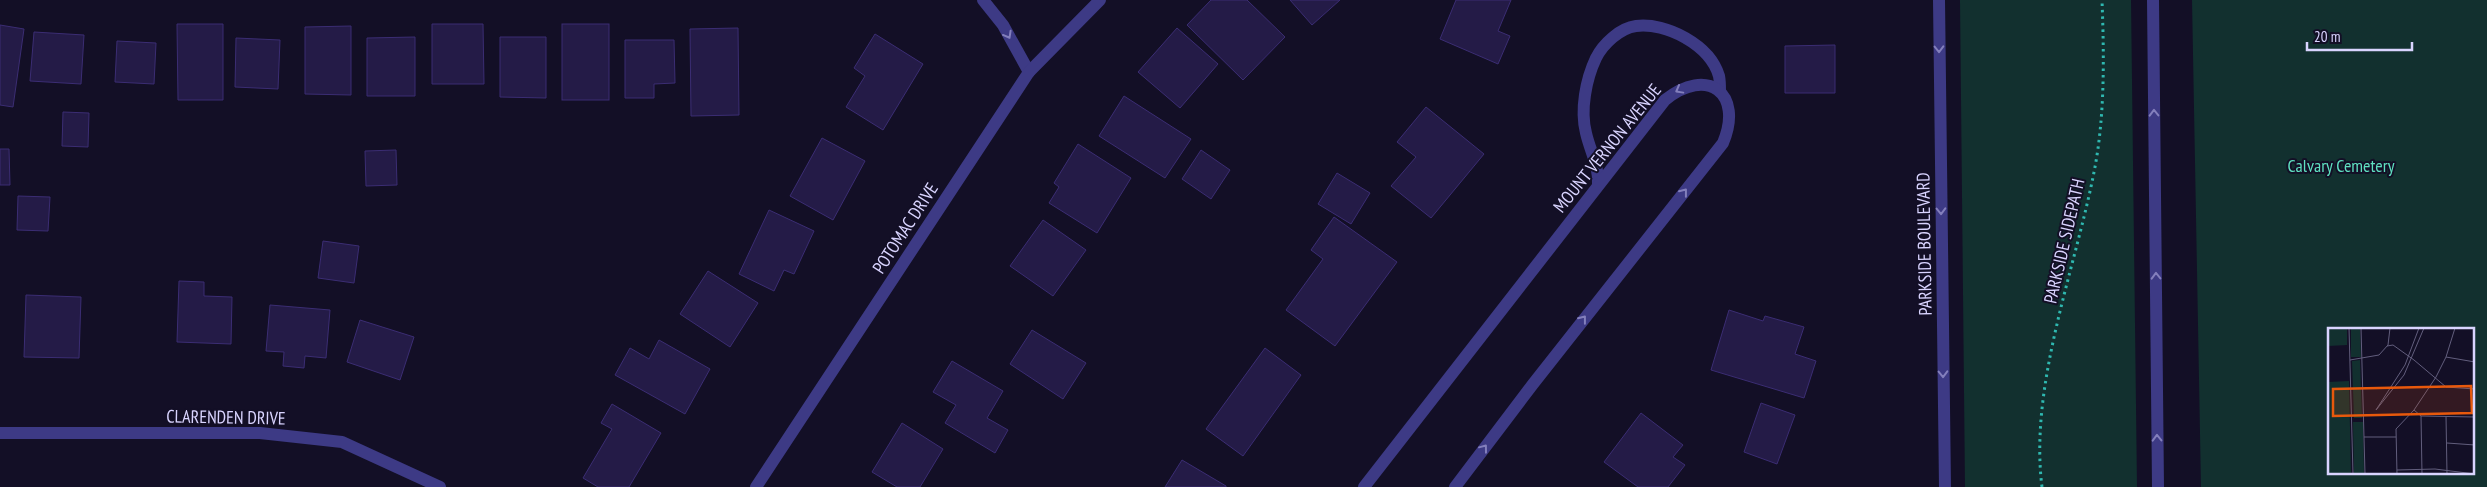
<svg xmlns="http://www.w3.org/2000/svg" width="2487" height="487" viewBox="0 0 2487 487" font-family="'PT Sans Narrow',sans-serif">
  <rect width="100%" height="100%" fill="#130f26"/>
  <!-- green -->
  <g fill="#12302f" fill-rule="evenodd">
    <polygon points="1960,0 2131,0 2137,487 1965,487"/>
    <path d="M 2192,0 L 2487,0 L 2487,487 L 2201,487 ZM 2330,330 L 2473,330 L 2473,473 L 2330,473 Z"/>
  </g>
  <!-- building -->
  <g fill="#241b47" stroke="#3b2d73">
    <polygon points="1211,0 1247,0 1285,37 1243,80 1187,25"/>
    <polygon points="1290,0 1340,0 1312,25"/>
    <polygon points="1456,0 1511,0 1498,31 1510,36 1498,64 1440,39"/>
    <polygon points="177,24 223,24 223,100 178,100"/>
    <polygon points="432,24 483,24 484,84 432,84"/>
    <rect x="562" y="24" width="47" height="76"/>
    <polygon points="0,25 24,29 13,107 0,105"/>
    <polygon points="351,26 351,95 305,94 305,27"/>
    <polygon points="738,28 739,115 691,116 690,29"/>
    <polygon points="1177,28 1218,64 1180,108 1138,72"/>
    <polygon points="34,32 84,35 81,84 30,81"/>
    <polygon points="875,34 923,64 883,130 846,107 865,76 854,68"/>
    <polygon points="415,37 415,96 367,96 367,38"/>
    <polygon points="500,37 546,37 546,98 500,97"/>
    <polygon points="236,38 280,40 278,89 235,87"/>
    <polygon points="625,40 674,40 675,83 654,84 654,98 625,98"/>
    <polygon points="117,41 156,43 154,84 115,82"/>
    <polygon points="1835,45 1835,93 1785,93 1785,46"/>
    <polygon points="1124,96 1191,139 1165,178 1099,136"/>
    <polygon points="1426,107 1484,154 1431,218 1391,186 1416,157 1397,142"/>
    <polygon points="63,112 89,113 88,147 62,146"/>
    <polygon points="822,138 865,161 833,220 790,196"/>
    <polygon points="1078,144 1131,178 1097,233 1049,203 1059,187 1054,183"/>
    <polygon points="0,149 9,149 10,185 0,185"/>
    <polygon points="396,150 397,185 366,186 365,151"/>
    <polygon points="1201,150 1230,170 1211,199 1182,179"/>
    <polygon points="1337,173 1370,193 1351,224 1318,204"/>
    <polygon points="18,196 50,197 48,231 17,230"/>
    <polygon points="769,210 814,231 794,274 784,270 774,291 739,274"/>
    <polygon points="1334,217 1397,262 1335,346 1286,310 1323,259 1311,250"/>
    <polygon points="1043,220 1086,250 1053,296 1010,266"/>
    <polygon points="323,241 359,246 354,283 318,278"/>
    <polygon points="708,271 758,303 730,347 680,314"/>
    <polygon points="179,281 204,282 204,296 232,297 231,344 177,342"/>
    <polygon points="26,295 81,297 79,358 24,357"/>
    <polygon points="270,305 330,310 326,358 305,356 304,368 283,366 284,352 266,351"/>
    <polygon points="1729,310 1763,321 1765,316 1804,327 1795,354 1816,361 1804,398 1711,370"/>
    <polygon points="360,320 414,337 400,380 347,362"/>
    <polygon points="1032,330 1086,363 1063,399 1010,364"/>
    <polygon points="659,340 710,369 685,414 615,375 630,348 649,359"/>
    <polygon points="1265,348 1301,375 1243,456 1206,429"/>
    <polygon points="952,361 1003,391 987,418 1008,430 995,453 945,423 956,405 933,392"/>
    <polygon points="1761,403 1795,415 1777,464 1744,452"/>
    <polygon points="612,404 661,433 629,487 598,487 583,478 612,429 601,423"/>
    <polygon points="1641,413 1683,445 1673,457 1685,465 1668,487 1638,487 1604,462"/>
    <polygon points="902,423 943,449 920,487 897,487 872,472"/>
    <polygon points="1182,460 1226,486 1226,487 1165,487"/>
  </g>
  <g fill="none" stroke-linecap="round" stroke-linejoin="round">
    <!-- path -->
    <path stroke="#2fb8b0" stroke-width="3" stroke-dasharray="2.5 4" stroke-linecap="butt" d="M 2042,487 C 2029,384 2076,268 2095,167 C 2105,113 2104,54 2102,0"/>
    <!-- minor -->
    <g stroke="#3d3a85" stroke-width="12">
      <polyline points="983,0 1003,25 1029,72"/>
      <polyline points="1939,0 1945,487"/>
      <polyline points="2153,0 2158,487"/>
      <path d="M 1598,184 C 1599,165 1590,151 1586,133 C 1580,110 1586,79 1596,58 C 1603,44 1620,28 1636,26 C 1666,22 1710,45 1719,76 C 1720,81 1720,86 1720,91"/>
      <polyline points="0,433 260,433 342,442 440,487"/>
      <polyline points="756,487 1029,72 1100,0"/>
      <path d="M 1364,487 L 1665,100 C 1707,66 1744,93 1723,143 L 1533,384 L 1455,487"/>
    </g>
  </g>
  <!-- one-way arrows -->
  <defs><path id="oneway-chevron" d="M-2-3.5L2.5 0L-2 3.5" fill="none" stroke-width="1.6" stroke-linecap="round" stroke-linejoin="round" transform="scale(1.25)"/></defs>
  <g stroke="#837fbc">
    <use href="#oneway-chevron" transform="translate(1008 35) rotate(61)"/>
    <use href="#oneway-chevron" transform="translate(1939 49) rotate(89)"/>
    <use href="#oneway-chevron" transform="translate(1679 90) rotate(151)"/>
    <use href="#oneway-chevron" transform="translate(2154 113) rotate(-91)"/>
    <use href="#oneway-chevron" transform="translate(1684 192) rotate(-52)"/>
    <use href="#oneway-chevron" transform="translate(1941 211) rotate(89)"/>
    <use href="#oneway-chevron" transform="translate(2156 276) rotate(-91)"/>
    <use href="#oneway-chevron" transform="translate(1583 319) rotate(-52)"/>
    <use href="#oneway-chevron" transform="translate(1943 374) rotate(89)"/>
    <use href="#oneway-chevron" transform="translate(2157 438) rotate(-91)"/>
    <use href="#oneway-chevron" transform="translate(1484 448) rotate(-53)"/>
  </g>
  <g text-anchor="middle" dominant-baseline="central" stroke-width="4" stroke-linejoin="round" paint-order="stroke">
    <!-- street labels -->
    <g font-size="18" fill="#d9d4ff" stroke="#130f26">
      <text transform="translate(1607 148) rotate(-51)">MOUNT VERNON AVENUE</text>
      <text transform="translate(905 228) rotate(-57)">POTOMAC DRIVE</text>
      <text transform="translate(2064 241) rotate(-77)">PARKSIDE SIDEPATH</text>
      <text transform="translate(1924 244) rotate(-91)">PARKSIDE BOULEVARD</text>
      <text transform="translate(226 417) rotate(1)">CLARENDEN DRIVE</text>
    </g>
    <!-- park labels -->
    <g font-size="18" fill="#5fe0c0" stroke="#130f26">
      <text x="2341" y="165">Calvary Cemetery</text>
    </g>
  </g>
  <!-- overview -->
  <g transform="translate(2328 328)">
    <rect width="146" height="146" fill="#130f26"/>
    <path d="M 0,0 L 19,0 L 19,17 L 0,18 ZM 23,0 L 32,0 L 33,29 L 23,29 ZM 32,32 L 34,90 L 26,90 L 24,33 ZM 21,53 L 23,146 L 0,146 L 0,54 ZM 25,94 L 35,94 L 36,146 L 26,146 Z" fill="#12302f"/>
    <path fill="none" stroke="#625e7d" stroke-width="1" d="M 21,0 L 25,146M 33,0 L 37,146M 91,0 L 77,37 L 48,82 L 76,47 L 96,0M 59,18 L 65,17 L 86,32 L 118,59 L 147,61M 118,29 L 147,34M 22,32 L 51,27 L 60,17 L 62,0M 86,82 L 93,88 L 147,89M 93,88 L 94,146M 118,88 L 119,146M 36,109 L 68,109M 119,115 L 147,117M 69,142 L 107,141 L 147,146M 69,146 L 68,101 L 86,82 L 108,49 L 118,29 L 127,0"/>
    <path fill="#e8590c" fill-opacity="0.15" stroke="#e8590c" stroke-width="2.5" d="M 143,58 L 144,85 L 5,88 L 5,61 Z"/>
    <rect width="146" height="146" fill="none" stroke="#d9d4ff" stroke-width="2.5"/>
  </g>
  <!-- scale -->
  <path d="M2307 42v8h105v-8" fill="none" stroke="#d9d4ff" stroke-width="2.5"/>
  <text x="2314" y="42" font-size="15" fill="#d9d4ff" stroke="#130f26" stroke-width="4" paint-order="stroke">20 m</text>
</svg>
